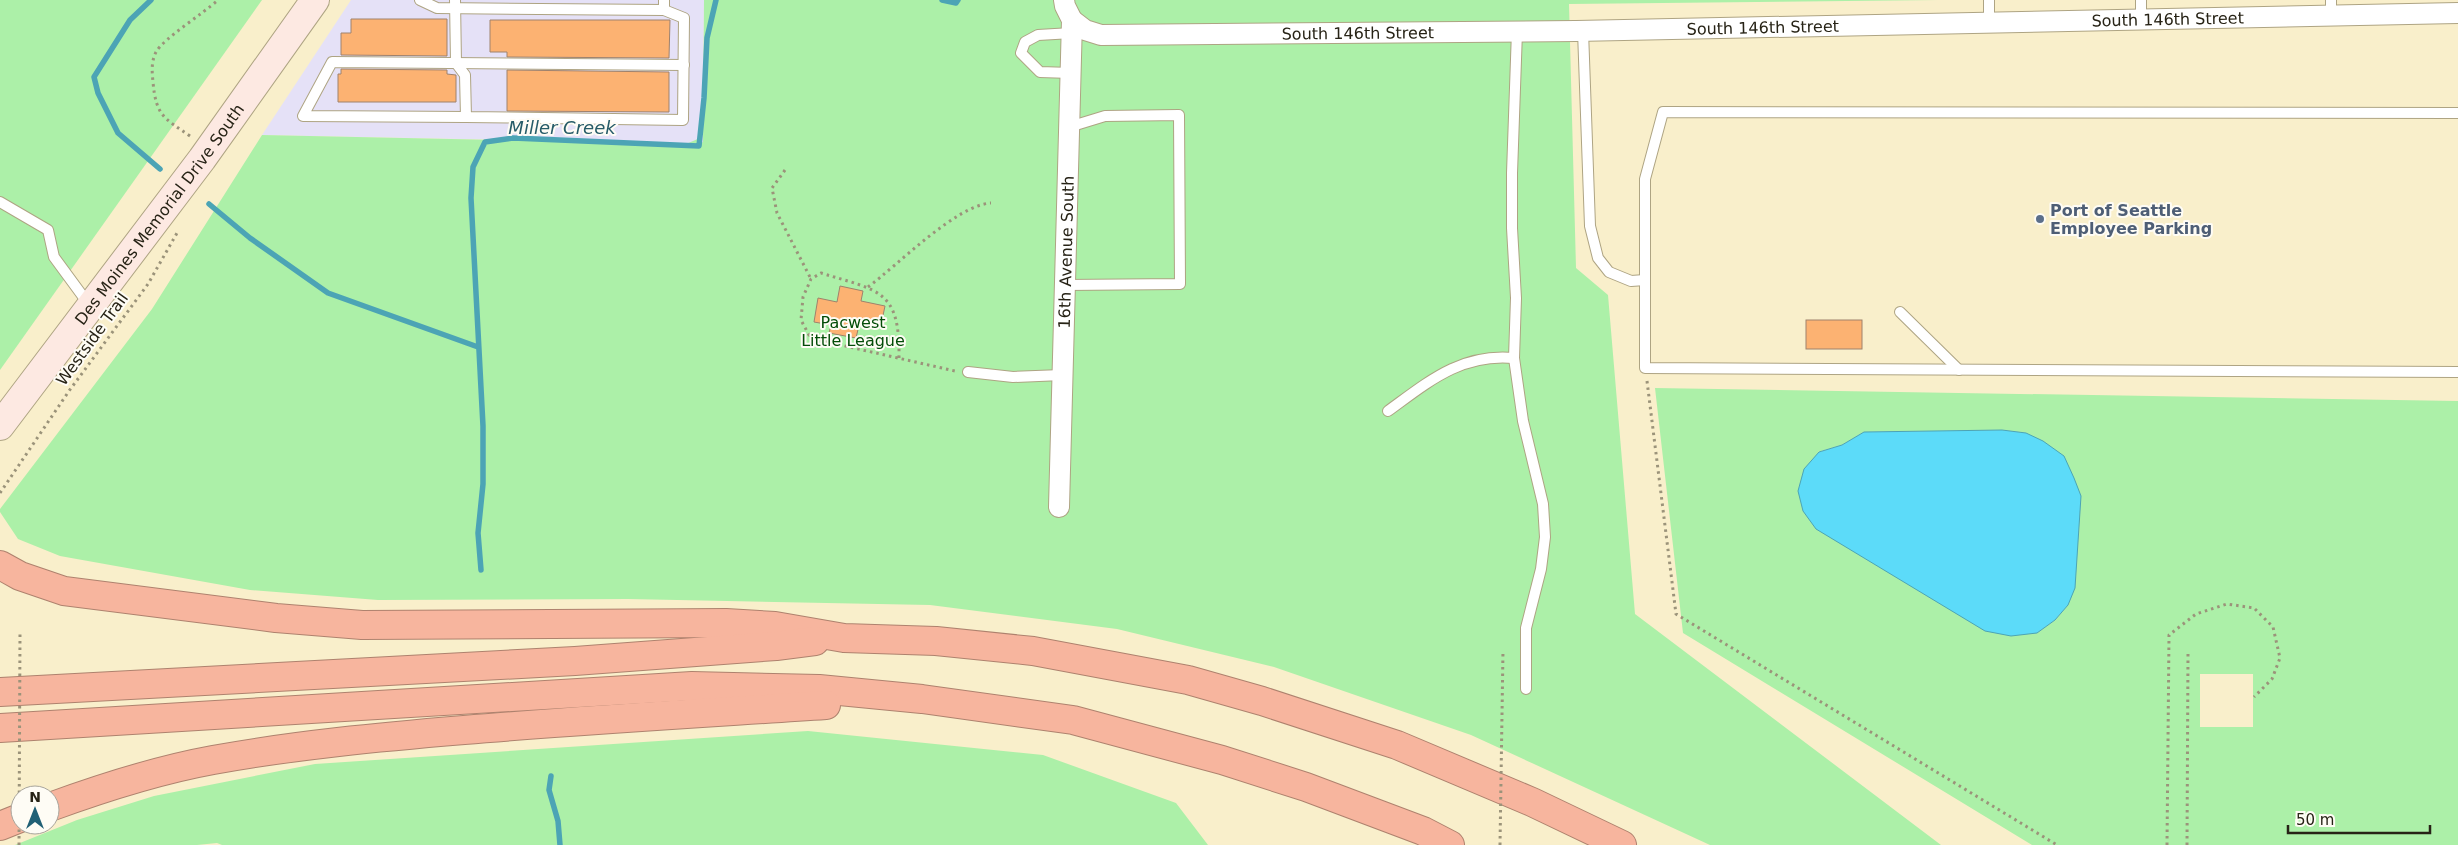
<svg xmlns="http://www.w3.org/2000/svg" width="2458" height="845" viewBox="0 0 2458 845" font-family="'DejaVu Sans',sans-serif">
  <rect width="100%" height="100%" fill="#f9efcb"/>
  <!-- industrial -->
  <polygon fill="#e5e1f7" points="351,0 704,0 703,144 262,135"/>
  <!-- green -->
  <g fill="#acf0a8" fill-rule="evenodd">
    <polygon points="0,0 262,0 0,370"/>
    <polygon points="704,0 1938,0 1569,4 1576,268 1608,295 1635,614 1941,845 1710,845 1471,735 1274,667 1117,629 930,605 628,599 378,600 250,590 60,556 18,539 0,512 0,509 152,309 262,135 686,144 700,138 703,143"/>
    <path d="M 1655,388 L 2458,401 L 2458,845 L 2032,845 L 1683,633 ZM 2002,430 L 2026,433 L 2068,605 L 2055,620 L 2037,633 L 1818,452 L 1842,445 L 1864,432 ZM 2200,674 L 2253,674 L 2253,727 L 2200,727 Z"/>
    <polygon points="808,731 1043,755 1176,803 1208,845 222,845 217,843 197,845 15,845 77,820 154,796 315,764"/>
  </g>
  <!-- water -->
  <polygon fill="#5cdbf9" stroke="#4ca4b5" points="2002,430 2026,433 2043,441 2064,456 2074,478 2081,496 2075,588 2068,605 2055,620 2037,633 2011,636 1985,631 1816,529 1803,511 1798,491 1804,469 1819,452 1842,445 1864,432"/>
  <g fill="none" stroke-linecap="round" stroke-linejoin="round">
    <!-- stream -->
    <g stroke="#4ca4b5" stroke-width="5.5">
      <polyline points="151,0 130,20 94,77 98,93 118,133 160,169"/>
      <polyline points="942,0 956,3 958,0"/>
      <polyline points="209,204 250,238 328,293 478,347"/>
      <polyline points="481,570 478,533 483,484 483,426 471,198 473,167 485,142 513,138 699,146 704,98 707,38 716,0"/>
      <polyline points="551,776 549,790 558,821 560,845"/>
    </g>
  </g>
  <!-- building -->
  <g fill="#fcb272" stroke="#9f826c">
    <polygon points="351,19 447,19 447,56 341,55 341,33 351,33"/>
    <polygon points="490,20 670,20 669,58 507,57 507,52 490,52"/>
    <polygon points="341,69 447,70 447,74 456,75 456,102 338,102 338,74 341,74"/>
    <polygon points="507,70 669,72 669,112 507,111"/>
    <polygon points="840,286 863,291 861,301 885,306 881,325 860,321 856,338 829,333 831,325 814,322 818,298 837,302"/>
    <rect x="1806" y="320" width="56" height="29"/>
  </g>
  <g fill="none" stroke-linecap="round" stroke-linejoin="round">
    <defs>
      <g id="lane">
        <polyline points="420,0 437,8 664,10 664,0"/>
        <polyline points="455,0 456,63 465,75 466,117 683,120 684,18 664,10"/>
        <polyline points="2331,16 2331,0"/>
        <polyline points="2141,19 2141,0"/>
        <polyline points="1989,23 1989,0"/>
        <polyline points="1517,31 1512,173 1512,228 1516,298 1514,358 1523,421 1543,504 1545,537 1541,569 1526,628 1526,689"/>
        <polyline points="1583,31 1590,226 1598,258 1609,272 1631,281 1645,280"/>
        <polyline points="1071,73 1040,72 1021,53 1025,42 1038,35 1072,33"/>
        <polyline points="2458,113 1663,112 1645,179 1645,368 2458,372"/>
        <polyline points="466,117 303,116 332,62 684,65"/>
        <polyline points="0,202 48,230 54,257 90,306"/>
        <polyline points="1065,285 1180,284 1179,115 1105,116 1069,127"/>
        <polyline points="1900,312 1959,370"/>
        <polyline points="968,372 1013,377 1062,375"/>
        <path d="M 1388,411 C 1428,382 1461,353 1514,358"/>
      </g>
      <g id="street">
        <path id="s1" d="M 1072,20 L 1085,30 L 1101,35 L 1576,31 L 2458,13"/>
        <path id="s2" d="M 1059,507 L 1072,20 L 1065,6 L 1064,0"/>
      </g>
      <g id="secondary">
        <path id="s3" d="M 0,426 L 202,159 L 315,0"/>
      </g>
      <g id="highway">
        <polyline points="0,565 20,576 64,591 276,618 362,625 726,623 775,626 844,638 936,641 1033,651 1188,680 1262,701 1397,745 1532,802 1622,845"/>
        <polyline points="0,692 575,661 776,646 815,641"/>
        <polyline points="0,728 692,686 819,689 922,699 1073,720 1222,760 1306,787 1423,831 1450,845"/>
        <path d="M 50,807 C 102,788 158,770 213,760 C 296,745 380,737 464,730 C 584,720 705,713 826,705"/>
        <polyline points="0,826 20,818"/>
      </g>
    </defs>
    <!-- lane casing -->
    <use href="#lane" stroke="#aea483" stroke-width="12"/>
    <!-- street casing -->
    <use href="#street" stroke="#aea483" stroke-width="22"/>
    <!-- secondary casing -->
    <use href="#secondary" stroke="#aea483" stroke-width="30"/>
    <!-- highway casing -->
    <use href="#highway" stroke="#ae826e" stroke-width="30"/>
    <!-- path -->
    <g stroke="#9b937a" stroke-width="3" stroke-dasharray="2.5 4" stroke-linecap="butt">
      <path d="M 190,136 C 164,118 156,116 153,82 C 152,72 151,62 156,52 C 164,38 204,13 218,0"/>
      <polyline points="785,170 772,188 777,213 811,279"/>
      <path d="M 868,287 C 898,265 956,205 991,203"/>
      <path d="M 899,358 C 900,289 879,291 821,273 L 811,279 L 803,297 L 801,320 L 809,335 L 832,343 L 955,371"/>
      <polyline points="1647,381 1676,614 2057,845"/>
      <polyline points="0,493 69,391 148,284 177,233"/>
      <polyline points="2167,845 2169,635 2196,614 2227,604 2254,608 2273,627 2280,658 2272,679 2254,697"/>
      <polyline points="2187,845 2188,653"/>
    </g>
    <!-- lane -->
    <use href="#lane" stroke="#fff" stroke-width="10"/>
    <!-- street -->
    <use href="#street" stroke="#fff" stroke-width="20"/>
    <!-- secondary -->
    <use href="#secondary" stroke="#fde9e2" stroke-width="28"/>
    <!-- highway -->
    <use href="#highway" stroke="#f7b59e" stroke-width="28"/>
    <!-- path-bridge -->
    <g stroke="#9b937a" stroke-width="3" stroke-dasharray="2.5 4" stroke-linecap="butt">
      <polyline points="19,845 20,633"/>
      <polyline points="1500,845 1503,650"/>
    </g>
  </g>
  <!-- markers -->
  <circle fill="#5c6f8a" stroke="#fefcf5" stroke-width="2" cx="2040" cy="219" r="5"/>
  <g text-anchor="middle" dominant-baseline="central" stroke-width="4" stroke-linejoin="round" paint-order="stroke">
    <!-- street labels -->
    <g font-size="16" fill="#272316" stroke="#fefcf5">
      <text stroke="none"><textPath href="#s1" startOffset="1100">South 146th Street</textPath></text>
      <text stroke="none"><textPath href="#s1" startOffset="695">South 146th Street</textPath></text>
      <text stroke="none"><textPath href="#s1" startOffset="290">South 146th Street</textPath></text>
      <text stroke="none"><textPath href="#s3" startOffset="265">Des Moines Memorial Drive South</textPath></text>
      <text stroke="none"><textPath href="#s2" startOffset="255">16th Avenue South</textPath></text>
      <text transform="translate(92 339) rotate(-54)">Westside Trail</text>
    </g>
    <!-- service labels -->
    <g font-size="16" font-weight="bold" fill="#4e5e75" stroke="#fefcf5" text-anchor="start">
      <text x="2050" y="210">Port of Seattle<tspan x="2050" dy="18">Employee Parking</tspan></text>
    </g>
    <!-- park labels -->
    <g font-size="16" fill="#034d08" stroke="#fefcf5">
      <text x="853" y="322">Pacwest<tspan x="853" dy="18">Little League</tspan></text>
    </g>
    <!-- water labels -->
    <g font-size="18" font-style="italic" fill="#265b68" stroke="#fefcf5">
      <text x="562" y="127">Miller Creek</text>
    </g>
  </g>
  <!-- north arrow -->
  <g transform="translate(35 810)"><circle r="24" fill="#fefcf5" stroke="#a8a59c"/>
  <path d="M0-4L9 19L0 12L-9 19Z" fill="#206075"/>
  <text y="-8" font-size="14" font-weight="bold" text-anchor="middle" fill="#272316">N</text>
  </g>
  <!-- scale -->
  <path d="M2288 825v8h142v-8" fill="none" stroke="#272316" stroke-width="2.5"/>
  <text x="2296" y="825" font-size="15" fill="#272316" stroke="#fefcf5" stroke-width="4" paint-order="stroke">50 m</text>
</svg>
